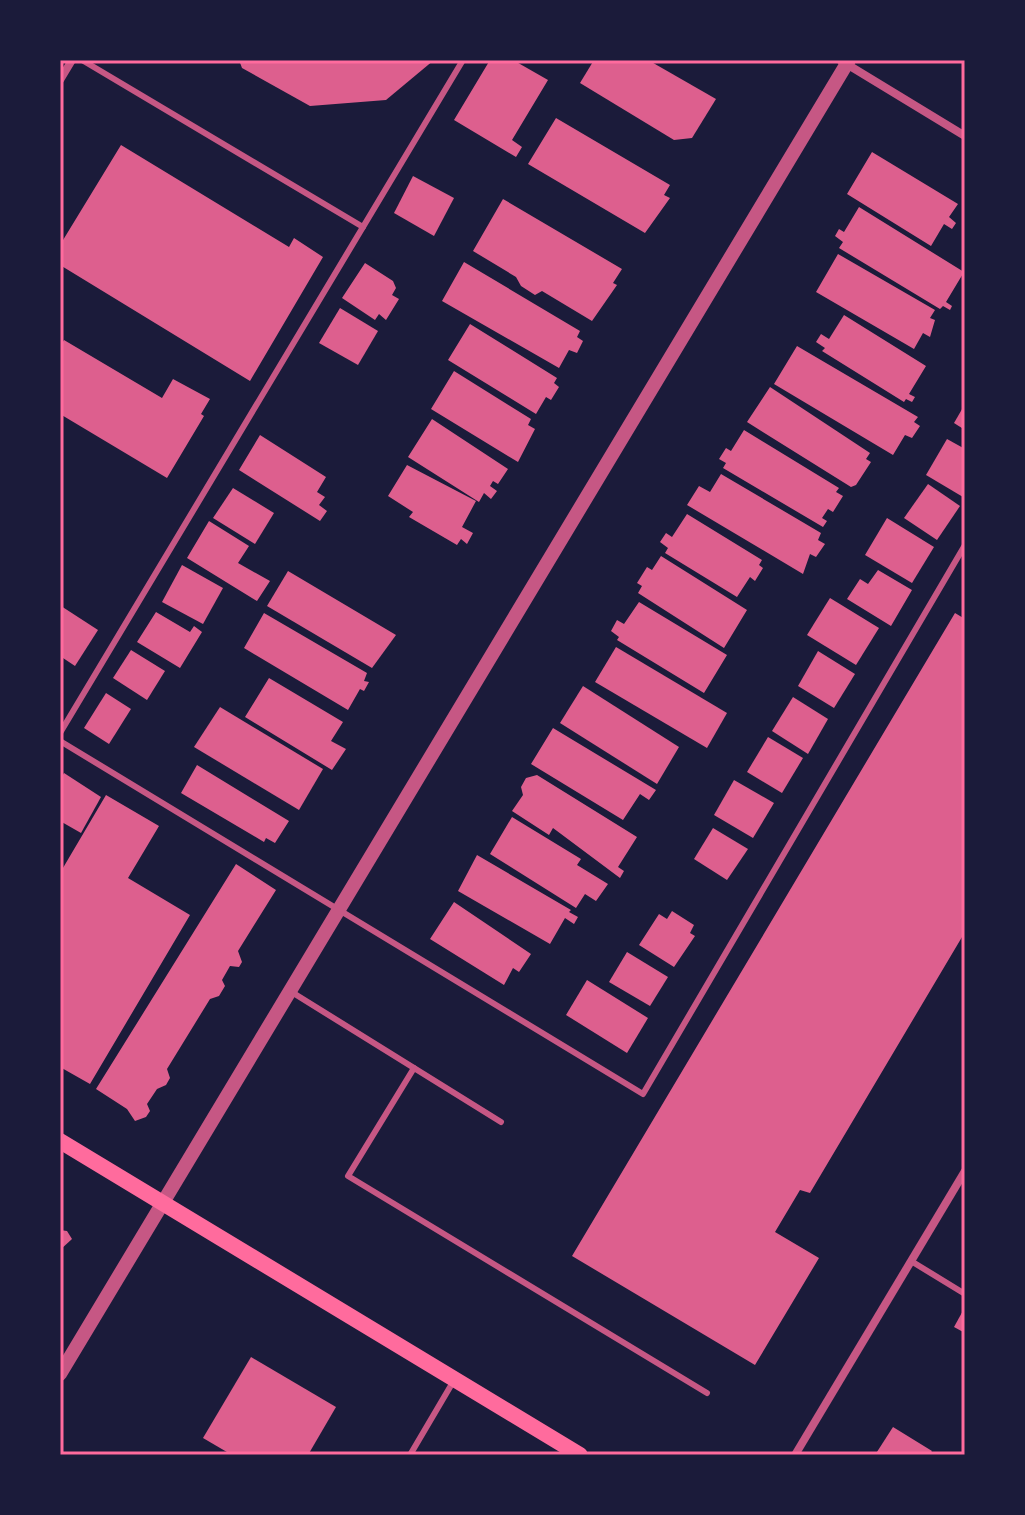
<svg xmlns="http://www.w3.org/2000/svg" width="1025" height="1515" viewBox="0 0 1025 1515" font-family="'Varela Round',sans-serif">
  <rect width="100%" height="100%" fill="#1b1b3a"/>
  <!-- building -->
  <g fill="#dd5f8e">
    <polygon points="239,60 434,60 386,100 310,106 242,68"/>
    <polygon points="490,60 513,60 548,80 512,140 522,147 516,157 454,120"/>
    <polygon points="594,60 648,60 716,99 692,138 674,140 580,83"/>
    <polygon points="556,118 670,185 664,195 670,198 645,233 528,164"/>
    <polygon points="121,145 289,247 294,238 323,257 250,381 60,265 60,245"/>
    <polygon points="872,152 958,204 949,217 956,223 952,229 944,224 931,246 847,194"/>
    <polygon points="413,176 454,198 434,236 394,213"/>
    <polygon points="503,199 622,269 613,283 617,285 592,321 542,291 535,295 521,286 516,277 473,251"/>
    <polygon points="859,207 964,272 946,302 952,306 950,310 943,306 940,309 839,248 843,242 835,236 839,229 844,232"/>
    <polygon points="838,254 935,310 930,318 935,320 930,337 923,333 914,349 816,292"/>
    <polygon points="464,262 580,331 577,337 583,341 577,353 569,350 559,368 442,301"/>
    <polygon points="365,263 393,281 396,288 392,295 399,299 386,320 379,314 375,320 342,298"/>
    <polygon points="340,308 378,331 358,365 319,343"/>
    <polygon points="844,315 926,366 909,394 915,397 912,402 906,399 904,402 822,351 825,348 816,342 821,334 829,339"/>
    <polygon points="470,324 557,378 554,383 559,387 551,400 546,397 536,414 448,360"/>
    <polygon points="64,340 162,398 173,379 210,399 201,414 204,416 167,478 60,414 60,347"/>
    <polygon points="797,346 918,417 914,422 920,426 912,438 905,435 893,455 774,384"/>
    <polygon points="454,371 531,419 528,425 535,429 518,462 431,409"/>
    <polygon points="770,387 870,453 866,459 871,462 856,485 851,487 747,422"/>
    <polygon points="965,404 965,430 954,423"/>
    <polygon points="432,419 508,469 498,484 493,481 490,486 497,491 491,499 484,493 479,502 408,457"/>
    <polygon points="744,430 839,488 836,492 843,496 833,512 828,509 822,518 827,521 823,527 723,468 726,463 719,459 726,448 731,451"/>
    <polygon points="260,435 326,477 317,492 325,497 319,505 327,511 320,521 239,470"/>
    <polygon points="947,439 965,449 963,497 926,475"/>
    <polygon points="407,465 476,501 462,527 473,533 467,544 461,539 457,545 409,517 413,512 388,496"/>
    <polygon points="721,474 821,533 818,540 825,544 816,557 810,554 803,574 687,505 699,486 710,492"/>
    <polygon points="928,484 960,506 937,540 904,518"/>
    <polygon points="233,488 274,513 255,544 213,518"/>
    <polygon points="687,514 762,560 759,565 763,568 755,581 750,577 737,597 665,553 668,548 660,542 666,533 672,537"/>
    <polygon points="887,518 934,547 912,583 865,555"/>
    <polygon points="209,521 249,546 238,563 270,581 257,601 187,558"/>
    <polygon points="661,556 747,610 724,648 638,593 642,586 637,583 647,567 652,570"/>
    <polygon points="182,565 223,588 203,624 162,602"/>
    <polygon points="878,570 912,590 891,626 847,599 860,579 868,584"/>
    <polygon points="288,571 396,635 372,668 267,606"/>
    <polygon points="830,598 879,628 856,665 807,635"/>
    <polygon points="639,602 727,655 704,693 617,640 619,637 611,631 617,620 624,624"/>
    <polygon points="61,606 98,630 75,666 60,656"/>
    <polygon points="156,612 190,632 194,626 202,632 180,668 137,642"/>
    <polygon points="264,613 367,673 364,681 369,682 364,691 360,689 348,710 244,648"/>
    <polygon points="955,613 965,619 965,932 810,1193 800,1190 775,1232 819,1258 755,1365 572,1256"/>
    <polygon points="616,647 727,713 707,748 595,682"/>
    <polygon points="131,650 165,671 147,700 113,678"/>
    <polygon points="818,651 855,674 834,708 798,686"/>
    <polygon points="269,678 343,722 331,741 346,749 332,770 245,717"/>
    <polygon points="583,686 679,747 657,784 560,723"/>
    <polygon points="106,693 131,709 109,744 84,728"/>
    <polygon points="793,697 828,719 808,754 772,731"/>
    <polygon points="220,707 323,769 299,810 194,747"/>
    <polygon points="553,728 656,790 649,800 640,794 623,820 531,764"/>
    <polygon points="768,737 803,758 782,793 747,772"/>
    <polygon points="197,765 289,821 275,843 266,838 264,842 181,793"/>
    <polygon points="64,773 101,797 81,833 60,821 60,780"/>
    <polygon points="537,775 637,837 618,867 624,871 620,878 553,828 549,835 512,811 523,795 521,787 526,778"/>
    <polygon points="734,780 774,803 753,838 714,815"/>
    <polygon points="106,795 159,826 128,878 190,915 90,1084 60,1067 60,873"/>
    <polygon points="512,817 581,859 577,865 608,884 596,901 585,894 576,908 490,854"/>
    <polygon points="713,828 748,849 727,880 694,859"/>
    <polygon points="477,855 571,910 569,912 578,917 574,924 565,918 550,944 458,891"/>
    <polygon points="236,864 276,890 238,951 242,962 239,967 230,966 222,980 225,986 219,996 210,999 167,1069 170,1078 166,1085 157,1089 147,1104 150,1111 146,1117 135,1121 127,1109 96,1089"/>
    <polygon points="454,902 531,954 519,972 513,968 504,985 430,939"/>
    <polygon points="672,911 694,925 690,933 695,936 674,967 639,945 659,914 667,919"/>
    <polygon points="627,952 668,977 650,1006 609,982"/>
    <polygon points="587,980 648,1018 627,1053 566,1015"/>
    <polygon points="60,1230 67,1231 72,1239 60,1250"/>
    <polygon points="965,1307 965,1333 954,1327"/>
    <polygon points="251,1357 336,1407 308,1455 232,1455 203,1438"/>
    <polygon points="893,1427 932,1451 929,1455 875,1455"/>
  </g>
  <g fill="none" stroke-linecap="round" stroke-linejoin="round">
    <!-- service -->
    <g stroke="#c65784" stroke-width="6">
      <polyline points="82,60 363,227"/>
      <polyline points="60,733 463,60"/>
      <polyline points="60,741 643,1094 965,545"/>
      <polyline points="290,991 501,1122"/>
      <polyline points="414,1068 348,1176 707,1393"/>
      <polyline points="911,1261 965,1294"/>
      <polyline points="410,1455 453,1382"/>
    </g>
    <!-- minor -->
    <g stroke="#c65784" stroke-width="8">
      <polyline points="840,60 965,136"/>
      <polyline points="60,80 72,60"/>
      <polyline points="795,1455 965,1171"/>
    </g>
    <!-- tertiary -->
    <polyline stroke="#c65784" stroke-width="14" points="60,1374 849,60"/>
    <!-- secondary -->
    <polyline stroke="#ff6b9d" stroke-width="16" points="60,1141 580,1455"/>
  </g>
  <!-- border -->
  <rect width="1025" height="1515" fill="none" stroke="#1b1b3a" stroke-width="124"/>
  <rect x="62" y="62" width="901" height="1391" fill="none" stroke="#ff6b9d" stroke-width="3"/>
</svg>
